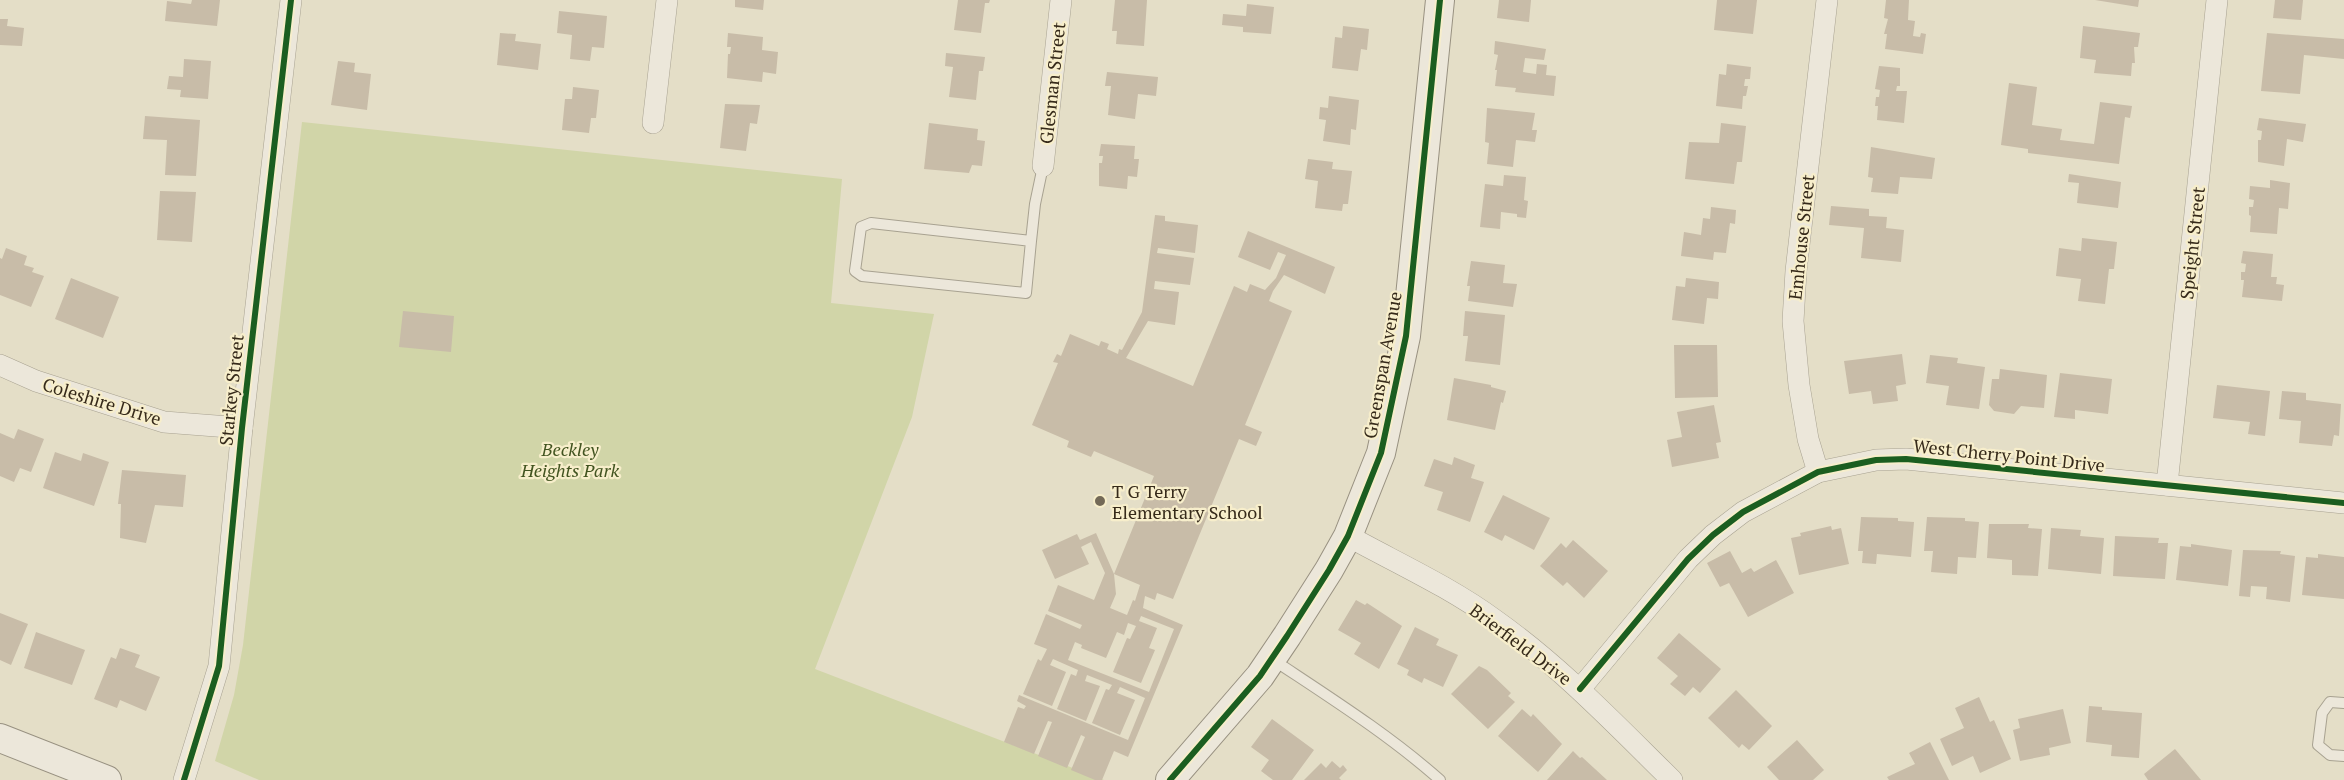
<svg xmlns="http://www.w3.org/2000/svg" width="2344" height="780" viewBox="0 0 2344 780" font-family="'PT Serif',serif">
  <rect width="100%" height="100%" fill="#e4dec7"/>
  <!-- green -->
  <polygon fill="#d1d5a8" points="302,122 842,179 831,303 934,314 912,417 815,669 1104,780 259,780 215,761 234,695 243,645"/>
  <!-- building -->
  <g fill="#c8bca8" fill-rule="evenodd">
    <polygon points="192,0 220,0 217,26 165,21 167,1 191,4"/>
    <polygon points="735,0 764,0 763,10 735,7"/>
    <polygon points="958,0 990,0 989,3 985,3 981,33 954,30"/>
    <polygon points="1115,0 1147,0 1144,46 1116,44 1117,31 1112,31"/>
    <polygon points="1499,0 1531,0 1529,22 1497,18"/>
    <polygon points="1717,0 1757,0 1753,34 1714,30"/>
    <polygon points="1886,0 1909,0 1908,20 1915,21 1913,36 1920,37 1921,33 1926,34 1923,54 1885,49 1887,34 1884,34 1888,19 1884,18"/>
    <polygon points="2095,0 2139,0 2138,7"/>
    <polygon points="2275,0 2303,0 2301,20 2273,18"/>
    <polygon points="1247,4 1274,7 1271,34 1243,32 1243,27 1222,25 1223,14 1246,16"/>
    <polygon points="559,11 607,16 604,48 592,47 590,61 570,59 572,35 557,33"/>
    <polygon points="0,19 8,19 7,26 24,28 22,46 0,45"/>
    <polygon points="1343,26 1369,29 1367,50 1361,49 1358,71 1332,68 1335,37 1342,38"/>
    <polygon points="2083,26 2140,33 2138,47 2134,47 2135,63 2132,63 2131,76 2094,73 2096,60 2080,58"/>
    <polygon points="500,33 516,34 515,41 541,44 538,70 497,65"/>
    <polygon points="728,33 763,37 762,50 778,52 776,74 763,72 762,82 727,78 728,54 730,54 731,47 727,47"/>
    <polygon points="2267,33 2344,39 2344,59 2304,55 2300,94 2261,91"/>
    <polygon points="1495,41 1546,49 1544,60 1525,58 1523,72 1536,74 1537,64 1547,65 1546,75 1556,76 1554,96 1515,92 1516,88 1495,86 1497,70 1495,70 1498,55 1494,54"/>
    <polygon points="946,53 985,57 983,71 979,71 976,100 949,97 953,67 945,66"/>
    <polygon points="184,59 211,61 208,99 180,97 181,90 167,89 169,76 183,77"/>
    <polygon points="338,61 355,63 354,72 371,74 367,110 331,105"/>
    <polygon points="1727,64 1751,67 1750,79 1745,79 1744,86 1748,86 1746,96 1743,96 1742,109 1716,106 1719,74 1726,75"/>
    <polygon points="1879,66 1900,68 1900,86 1897,86 1896,91 1907,91 1904,123 1877,120 1878,106 1875,106 1876,97 1879,97 1880,90 1875,89"/>
    <polygon points="1107,72 1158,77 1156,96 1138,94 1135,119 1108,115 1111,86 1105,86"/>
    <polygon points="2009,83 2037,87 2032,125 2062,129 2060,140 2094,144 2100,102 2132,106 2130,118 2125,117 2119,164 2028,153 2028,149 2001,145"/>
    <polygon points="573,87 599,90 596,118 591,118 589,133 562,130 565,99 572,99"/>
    <polygon points="1329,96 1359,100 1356,130 1351,129 1350,145 1323,141 1326,120 1319,119 1320,107 1328,108"/>
    <polygon points="725,104 760,105 757,124 750,123 746,151 720,148"/>
    <polygon points="1487,108 1535,113 1532,130 1537,130 1535,142 1516,140 1513,167 1487,164 1489,143 1485,142"/>
    <polygon points="145,116 200,120 196,176 165,175 167,140 143,139"/>
    <polygon points="2259,118 2306,124 2303,142 2287,139 2284,166 2258,162 2258,140 2261,140 2262,131 2257,130"/>
    <polygon points="929,123 978,129 977,140 985,141 982,166 972,165 969,173 924,169"/>
    <polygon points="1721,123 1746,126 1742,162 1737,162 1734,184 1685,179 1689,142 1719,143"/>
    <polygon points="1101,144 1135,146 1134,159 1139,159 1137,177 1128,176 1127,189 1099,186 1099,163 1102,163 1103,156 1099,156"/>
    <polygon points="1871,147 1935,158 1932,179 1900,177 1898,194 1871,192 1873,178 1868,177"/>
    <polygon points="1308,159 1333,162 1332,169 1352,171 1348,204 1343,204 1342,211 1315,208 1318,181 1305,179"/>
    <polygon points="2069,174 2121,182 2118,208 2077,203 2079,183 2068,182"/>
    <polygon points="1504,175 1526,177 1524,200 1528,201 1526,218 1517,217 1517,214 1501,212 1500,229 1480,227 1485,184 1503,186"/>
    <polygon points="2270,180 2290,183 2288,209 2279,208 2277,234 2250,232 2251,216 2249,215 2249,207 2253,207 2254,200 2249,199 2250,186 2270,188"/>
    <polygon points="160,191 196,192 192,242 157,240"/>
    <polygon points="1831,206 1869,209 1869,216 1887,217 1886,228 1904,230 1901,262 1861,258 1864,228 1829,225"/>
    <polygon points="1711,207 1736,210 1735,224 1730,223 1726,253 1714,252 1713,260 1681,256 1684,232 1701,235 1703,218 1710,219"/>
    <path d="M 1155,215 L 1165,216 L 1165,221 L 1198,225 L 1195,253 L 1158,248 L 1157,253 L 1194,258 L 1190,285 L 1155,281 L 1154,289 L 1179,292 L 1175,325 L 1148,321 L 1126,358 L 1193,386 L 1234,286 L 1247,292 L 1250,284 L 1265,290 L 1276,278 L 1286,255 L 1278,252 L 1270,270 L 1238,257 L 1248,231 L 1335,267 L 1325,294 L 1284,275 L 1273,291 L 1269,301 L 1292,311 L 1245,425 L 1262,432 L 1256,446 L 1239,439 L 1173,599 L 1157,593 L 1155,600 L 1145,596 L 1143,608 L 1183,625 L 1128,757 L 1114,751 L 1102,780 L 1095,780 L 1071,770 L 1085,737 L 1081,735 L 1067,768 L 1038,756 L 1052,722 L 1048,721 L 1034,754 L 1004,742 L 1018,707 L 1024,709 L 1026,706 L 1017,701 L 1019,695 L 1128,740 L 1145,698 L 1120,687 L 1117,693 L 1135,700 L 1120,735 L 1092,723 L 1106,689 L 1109,690 L 1112,685 L 1087,675 L 1085,681 L 1100,686 L 1086,721 L 1057,709 L 1071,674 L 1076,676 L 1078,670 L 1053,659 L 1050,665 L 1066,672 L 1052,706 L 1023,694 L 1038,659 L 1041,661 L 1047,649 L 1034,644 L 1046,614 L 1080,629 L 1082,625 L 1048,611 L 1058,585 L 1094,600 L 1105,573 L 1091,542 L 1081,547 L 1089,564 L 1055,579 L 1042,550 L 1077,534 L 1080,540 L 1096,533 L 1114,574 L 1154,476 L 1094,451 L 1091,457 L 1067,447 L 1069,441 L 1032,425 L 1058,363 L 1053,362 L 1057,354 L 1061,356 L 1070,334 L 1099,346 L 1101,341 L 1109,344 L 1107,349 L 1118,354 L 1119,349 L 1122,350 L 1142,312 ZM 1114,574 L 1140,585 L 1135,601 L 1133,600 L 1127,615 L 1110,608 L 1116,594 ZM 1141,616 L 1174,629 L 1149,692 L 1068,660 L 1075,642 L 1082,645 L 1081,648 L 1106,658 L 1117,632 L 1124,635 L 1128,623 L 1136,626 L 1130,639 L 1127,638 L 1113,672 L 1141,683 L 1155,650 L 1149,648 L 1157,628 L 1139,621 Z"/>
    <polygon points="2082,238 2117,242 2114,269 2109,269 2105,304 2078,301 2081,279 2056,276 2059,248 2081,251"/>
    <polygon points="6,248 27,256 24,265 34,268 32,272 44,276 31,307 0,295 0,258 2,259"/>
    <polygon points="2243,251 2273,254 2271,277 2277,277 2276,284 2284,285 2282,301 2242,297 2244,280 2241,280 2241,272 2245,272 2246,264 2241,263"/>
    <polygon points="1471,261 1505,265 1503,283 1517,284 1513,307 1468,301 1470,286 1467,286"/>
    <polygon points="71,278 119,297 103,338 55,319"/>
    <polygon points="1686,278 1719,282 1718,299 1707,298 1704,324 1672,320 1676,286 1685,287"/>
    <polygon points="403,311 454,316 451,352 399,347"/>
    <polygon points="1465,311 1505,315 1500,365 1465,361 1468,336 1463,336"/>
    <polygon points="1674,345 1717,345 1718,397 1675,398"/>
    <polygon points="1902,354 1906,384 1896,386 1898,401 1873,404 1871,391 1849,394 1844,361"/>
    <polygon points="1930,355 1958,358 1957,363 1985,367 1979,409 1946,405 1949,386 1926,383"/>
    <polygon points="2000,369 2047,375 2044,408 2021,406 2014,414 1994,411 1989,405 1992,379 1999,379"/>
    <polygon points="2060,373 2112,379 2108,414 2075,410 2075,419 2054,417"/>
    <polygon points="1454,378 1491,385 1491,387 1506,391 1503,403 1501,402 1495,430 1447,420"/>
    <polygon points="2217,385 2270,391 2265,436 2248,434 2250,422 2213,418"/>
    <polygon points="2282,391 2306,393 2306,400 2341,404 2339,436 2334,435 2332,446 2299,443 2301,421 2279,419"/>
    <polygon points="1714,405 1721,442 1716,443 1719,458 1672,467 1667,440 1682,437 1677,412"/>
    <polygon points="18,429 44,439 31,472 20,468 14,482 0,476 0,433 14,439"/>
    <polygon points="55,452 81,461 83,453 109,462 94,506 43,488"/>
    <polygon points="1454,457 1475,465 1471,478 1484,482 1470,522 1437,510 1443,492 1424,486 1434,459 1452,465"/>
    <polygon points="122,470 186,475 183,507 155,505 146,543 120,538 121,504 118,504"/>
    <polygon points="1503,495 1550,518 1534,550 1505,535 1502,541 1484,532"/>
    <polygon points="1861,517 1898,518 1898,521 1914,522 1911,557 1877,554 1876,564 1862,563 1863,551 1858,551"/>
    <polygon points="1927,517 1965,518 1965,521 1979,522 1976,558 1958,557 1957,574 1931,572 1933,551 1924,551"/>
    <polygon points="1989,524 2029,524 2028,528 2042,529 2038,576 2012,575 2012,560 1987,558"/>
    <polygon points="1831,526 1832,530 1841,528 1849,564 1799,575 1791,538 1801,536 1800,533"/>
    <polygon points="2051,528 2081,530 2080,536 2104,538 2101,574 2048,569"/>
    <polygon points="2115,536 2159,538 2158,543 2168,543 2165,579 2113,576"/>
    <polygon points="1573,540 1608,571 1584,598 1567,582 1563,586 1540,566 1561,543 1566,548"/>
    <polygon points="2191,544 2232,550 2228,586 2176,580 2180,546 2191,547"/>
    <polygon points="2243,550 2281,551 2280,554 2295,556 2290,602 2266,599 2267,587 2251,586 2250,597 2239,596"/>
    <polygon points="1730,551 1742,573 1751,568 1754,572 1776,560 1794,593 1748,617 1729,583 1720,587 1707,563"/>
    <polygon points="2318,554 2344,557 2344,599 2302,595 2306,557 2318,558"/>
    <polygon points="1356,600 1365,605 1367,603 1402,626 1379,669 1354,654 1361,643 1338,630"/>
    <polygon points="0,613 28,624 11,665 0,660"/>
    <polygon points="1415,627 1439,639 1436,645 1458,655 1443,687 1424,678 1422,683 1407,675 1409,670 1397,664"/>
    <polygon points="36,632 85,650 72,685 24,668"/>
    <polygon points="1679,633 1721,669 1700,693 1693,687 1685,696 1670,684 1678,676 1657,658"/>
    <polygon points="120,648 140,655 135,667 160,677 146,711 120,700 117,708 94,699 111,657 116,659"/>
    <polygon points="1479,666 1487,670 1511,693 1508,696 1515,702 1488,729 1451,694"/>
    <polygon points="1736,690 1772,726 1749,750 1742,744 1739,748 1708,718"/>
    <polygon points="1979,697 1990,722 1994,720 2011,759 1980,773 1973,756 1952,766 1940,739 1964,728 1955,708"/>
    <polygon points="2089,706 2102,707 2102,710 2142,713 2139,758 2111,756 2112,745 2086,742"/>
    <polygon points="1522,709 1531,717 1533,714 1562,744 1538,772 1498,736"/>
    <polygon points="2063,709 2071,743 2049,748 2050,755 2020,761 2013,730 2020,728 2018,719"/>
    <polygon points="1272,719 1314,750 1292,780 1273,780 1261,771 1269,760 1251,747"/>
    <polygon points="1797,740 1824,770 1813,780 1779,780 1767,767"/>
    <polygon points="1930,742 1949,780 1889,780 1887,777 1915,764 1909,753"/>
    <polygon points="2175,749 2201,780 2148,780 2144,774"/>
    <polygon points="1573,751 1580,758 1582,757 1607,780 1547,780"/>
    <polygon points="1332,761 1340,768 1343,765 1347,770 1339,778 1341,780 1304,780 1321,763 1326,768"/>
  </g>
  <g fill="none" stroke-linecap="round" stroke-linejoin="round">
    <defs>
      <g id="lane">
        <polyline points="1031,241 1026,293 862,276 855,271 861,227 871,223 1031,241 1035,204 1043,166"/>
        <path d="M 1272,659 C 1329,697 1388,734 1440,780"/>
        <polyline points="2344,703 2330,702 2322,713 2318,745 2330,755 2344,756"/>
      </g>
      <g id="street">
        <polyline points="653,123 667,0"/>
        <polyline points="1043,166 1061,0"/>
        <polyline points="0,365 36,381 164,422 242,428"/>
        <polyline points="1818,472 1808,439 1799,385 1793,321 1796,271 1827,0"/>
        <polyline points="2167,485 2217,0"/>
        <path d="M 1348,536 C 1397,563 1450,587 1495,620 C 1560,666 1616,725 1672,780"/>
        <polyline points="1580,689 1688,559 1713,535 1743,512 1818,472 1876,460 1906,459 2344,503"/>
        <polyline points="184,780 219,666 242,428 291,0"/>
      </g>
      <g id="secondary">
        <polyline points="0,738 107,780"/>
        <polyline points="1170,780 1260,676 1287,636 1329,570 1348,536 1381,453 1406,336 1440,0"/>
      </g>
    </defs>
    <!-- lane casing -->
    <use href="#lane" stroke="#a8a291" stroke-width="12"/>
    <!-- street casing -->
    <use href="#street" stroke="#a8a291" stroke-width="22"/>
    <!-- secondary casing -->
    <use href="#secondary" stroke="#989181" stroke-width="30"/>
    <!-- lane -->
    <use href="#lane" stroke="#ece7da" stroke-width="10"/>
    <!-- street -->
    <use href="#street" stroke="#ece7da" stroke-width="21"/>
    <!-- secondary -->
    <use href="#secondary" stroke="#ece7da" stroke-width="28"/>
    <defs>
      <g id="cycleway">
        <polyline points="1580,689 1688,559 1713,535 1743,512 1818,472 1876,460 1906,459 2344,503"/>
        <polyline points="184,780 219,666 242,428 291,0"/>
        <polyline points="1170,780 1260,676 1287,636 1329,570 1348,536 1381,453 1406,336 1440,0"/>
      </g>
    </defs>
    <!-- cycleway casing -->
    <use href="#cycleway" stroke="#f7eecb" stroke-width="10"/>
    <!-- cycleway -->
    <use href="#cycleway" stroke="#1b5e20" stroke-width="6"/>
  </g>
  <!-- markers -->
  <circle fill="#736957" stroke="#f7eecb" stroke-width="2" cx="1100" cy="501" r="6"/>
  <g text-anchor="middle" dominant-baseline="central" stroke-width="4.5" stroke-linejoin="round" paint-order="stroke">
    <!-- street labels -->
    <g font-size="18" fill="#362a1a" stroke="#f7eecb">
      <text transform="translate(1052 83) rotate(-84)">Glesman Street</text>
      <text transform="translate(1801 237) rotate(-84)">Emhouse Street</text>
      <text transform="translate(2192 243) rotate(-84)">Speight Street</text>
      <text transform="translate(1382 365) rotate(-80)">Greenspan Avenue</text>
      <text transform="translate(231 390) rotate(-84)">Starkey Street</text>
      <text transform="translate(102 401) rotate(17)">Coleshire Drive</text>
      <text transform="translate(2009 455) rotate(6)">West Cherry Point Drive</text>
      <text transform="translate(1521 644) rotate(37)">Brierfield Drive</text>
    </g>
    <!-- park labels -->
    <g font-size="18" font-style="italic" fill="#425420" stroke="#f7eecb">
      <text x="570" y="449">Beckley<tspan x="570" dy="21">Heights Park</tspan></text>
    </g>
    <!-- poi labels -->
    <g font-size="18" fill="#362a1a" stroke="#f7eecb" text-anchor="start">
      <text x="1112" y="491">T G Terry<tspan x="1112" dy="21">Elementary School</tspan></text>
    </g>
  </g>
</svg>
